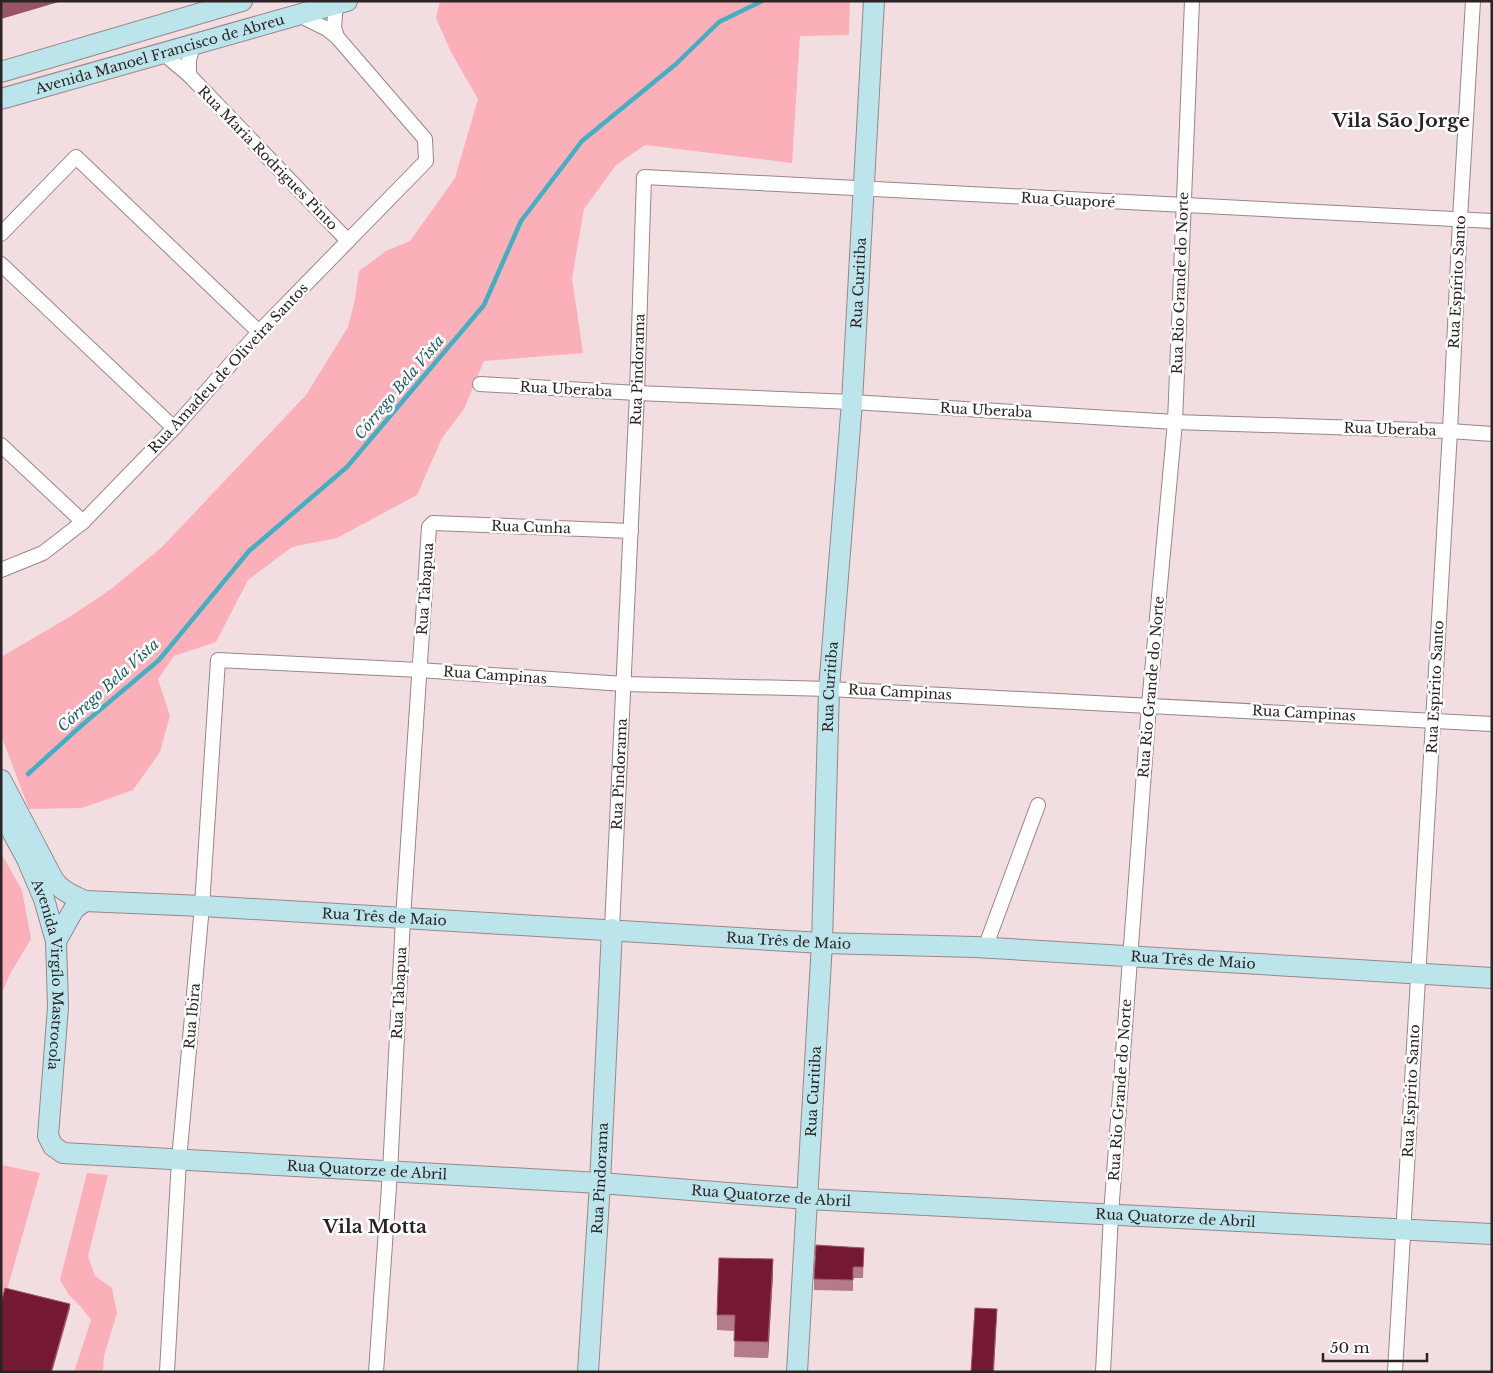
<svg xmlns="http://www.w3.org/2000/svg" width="1493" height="1373" viewBox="0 0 1493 1373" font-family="'Libre Baskerville',serif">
  <rect width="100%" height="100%" fill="#f2dee0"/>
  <!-- green -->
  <g fill="#faafb9">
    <polygon points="440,1 850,1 849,35 800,36 792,163 645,145 616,165 584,209 572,278 583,353 484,361 464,409 442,438 417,495 337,538 292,547 248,580 216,642 174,656 158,679 170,716 160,752 133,790 82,808 29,809 1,735 1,657 71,616 111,589 162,547 306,395 348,327 355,299 359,271 386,251 410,241 455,178 478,99 451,52 436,18"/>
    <polygon points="1,853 22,890 31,939 10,974 1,995"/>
    <polygon points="2,1165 40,1173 1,1311 1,1168"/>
    <polygon points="87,1173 108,1175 88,1256 95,1276 112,1288 117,1313 104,1356 103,1372 74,1372 91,1320 82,1308 69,1295 60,1280"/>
  </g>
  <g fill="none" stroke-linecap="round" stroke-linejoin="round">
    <!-- stream -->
    <polyline stroke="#42afc2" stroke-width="4.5" points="28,774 82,725 159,660 249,551 347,467 484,305 521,221 582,141 676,64 719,22 762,1"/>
    <defs>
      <g id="street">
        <polyline points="336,4 334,27 337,37"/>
        <polyline points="164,54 189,75 348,241"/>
        <polyline points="189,75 189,60 193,45"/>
        <polyline points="1,234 76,157 259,332"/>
        <polyline points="1,264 174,428"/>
        <polyline points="480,384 637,393 852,402 1175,422 1450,431 1492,434"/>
        <polyline points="1,445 83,522"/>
        <polyline points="1,570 43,553 83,522 174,428 259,332 426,161 425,139 337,37 327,29 299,15"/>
        <path id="s1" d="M 612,929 L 637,393 L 644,177 L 1492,221"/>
        <polyline points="985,948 1038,805"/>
        <polyline points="167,1372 179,1160 202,906 218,660 419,670 624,684 829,689 1492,724"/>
        <polyline points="376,1372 390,1172 403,918 429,527 433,523 631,531"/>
        <polyline points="1103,1372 1111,1214 1149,705 1175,422 1192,1"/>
        <polyline points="1395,1372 1450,431 1460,219 1473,1"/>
      </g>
      <g id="secondary">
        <polyline points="1,72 242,1"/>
        <path id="s2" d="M 1,99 L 347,1"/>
        <path d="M 1,780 L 53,879 C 61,891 72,895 85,901"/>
        <path id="s3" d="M 1,811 L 27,859 L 44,899 L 56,941 L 58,1007 L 48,1136 L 53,1146 L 63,1153 L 600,1183 L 807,1199 L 1492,1234"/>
        <path id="s4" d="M 56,941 L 74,909 L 85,901 L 202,906 L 822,943 L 975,947 L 1492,978"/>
        <path id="s5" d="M 588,1372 L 600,1183 L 612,929"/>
        <path id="s6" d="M 797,1372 L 822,943 L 829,689 L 852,402 L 874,1"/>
      </g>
    </defs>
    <!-- street casing -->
    <use href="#street" stroke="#988688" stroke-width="16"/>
    <!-- secondary casing -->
    <use href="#secondary" stroke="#988688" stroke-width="22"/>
    <!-- street -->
    <use href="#street" stroke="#fff" stroke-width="14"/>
    <!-- secondary -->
    <use href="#secondary" stroke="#bce5eb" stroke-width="20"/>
  </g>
  <!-- wall -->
  <g fill="#b47c89">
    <polygon points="864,1248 863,1278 853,1278 853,1291 814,1290 814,1279"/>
    <polygon points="773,1274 768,1358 734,1357 735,1331 717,1330 717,1315"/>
  </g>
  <!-- shaded-wall -->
  <g fill="#9a5466">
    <polygon points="5,1 62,1 1,19 1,2"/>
    <polygon points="773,1259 773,1274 768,1358 768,1342"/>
    <polygon points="70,1304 70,1308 52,1372 51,1372"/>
    <polygon points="997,1309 994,1372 993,1372"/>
  </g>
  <!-- building -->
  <g fill="#751932" stroke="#9a5466">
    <polygon points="816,1245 864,1248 863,1267 853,1267 853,1280 814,1279"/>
    <polygon points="719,1258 773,1259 768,1342 734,1341 735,1315 717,1315"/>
    <polygon points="5,1288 70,1304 51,1372 1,1372 1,1303"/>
    <polygon points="975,1308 997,1309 993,1372 971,1372"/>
  </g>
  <g text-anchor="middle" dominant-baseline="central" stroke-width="5" stroke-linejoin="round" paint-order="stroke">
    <!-- street labels -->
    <g font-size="14" fill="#2b2324" stroke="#fff">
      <text stroke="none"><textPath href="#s2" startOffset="165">Avenida Manoel Francisco de Abreu</textPath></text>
      <text transform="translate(268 158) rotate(46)">Rua Maria Rodrigues Pinto</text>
      <text transform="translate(1068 200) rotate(3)">Rua Guaporé</text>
      <text stroke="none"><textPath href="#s6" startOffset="1091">Rua Curitiba</textPath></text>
      <text transform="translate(1457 282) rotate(-87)">Rua Espírito Santo</text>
      <text transform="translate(1180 283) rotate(-88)">Rua Rio Grande do Norte</text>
      <text transform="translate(228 368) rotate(-47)">Rua Amadeu de Oliveira Santos</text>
      <text stroke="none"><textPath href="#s1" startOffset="560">Rua Pindorama</textPath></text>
      <text transform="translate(566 389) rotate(3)">Rua Uberaba</text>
      <text transform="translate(986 410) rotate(3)">Rua Uberaba</text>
      <text transform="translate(1390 429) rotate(2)">Rua Uberaba</text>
      <text transform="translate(531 527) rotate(2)">Rua Cunha</text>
      <text transform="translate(425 589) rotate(-86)">Rua Tabapua</text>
      <text transform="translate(495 675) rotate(4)">Rua Campinas</text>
      <text stroke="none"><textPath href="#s6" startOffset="686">Rua Curitiba</textPath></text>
      <text transform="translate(1151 687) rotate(-85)">Rua Rio Grande do Norte</text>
      <text transform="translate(1435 687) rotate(-87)">Rua Espírito Santo</text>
      <text transform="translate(900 692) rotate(3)">Rua Campinas</text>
      <text transform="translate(1304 713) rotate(3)">Rua Campinas</text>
      <text stroke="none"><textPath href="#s1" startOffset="155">Rua Pindorama</textPath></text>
      <text stroke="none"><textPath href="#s4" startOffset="350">Rua Três de Maio</textPath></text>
      <text stroke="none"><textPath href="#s4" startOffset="755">Rua Três de Maio</textPath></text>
      <text stroke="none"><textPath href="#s4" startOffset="1160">Rua Três de Maio</textPath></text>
      <text stroke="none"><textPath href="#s3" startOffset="174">Avenida Virgílo Mastrocola</textPath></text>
      <text transform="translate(399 993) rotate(-87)">Rua Tabapua</text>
      <text transform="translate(192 1016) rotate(-85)">Rua Ibira</text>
      <text transform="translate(1120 1090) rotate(-86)">Rua Rio Grande do Norte</text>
      <text stroke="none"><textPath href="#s6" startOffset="281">Rua Curitiba</textPath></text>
      <text transform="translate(1411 1091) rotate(-87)">Rua Espírito Santo</text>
      <text stroke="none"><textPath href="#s3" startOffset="665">Rua Quatorze de Abril</textPath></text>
      <text stroke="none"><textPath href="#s5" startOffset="194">Rua Pindorama</textPath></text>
      <text stroke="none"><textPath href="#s3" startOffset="1070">Rua Quatorze de Abril</textPath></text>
      <text stroke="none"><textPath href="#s3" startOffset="1475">Rua Quatorze de Abril</textPath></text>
    </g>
    <!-- water labels -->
    <g font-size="15" font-style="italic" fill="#215d67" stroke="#fff">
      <text transform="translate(399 387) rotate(-50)">Córrego Bela Vista</text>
      <text transform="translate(108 685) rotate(-42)">Córrego Bela Vista</text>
    </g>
    <!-- district labels -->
    <g font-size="19" font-weight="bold" fill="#2b2324" stroke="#fff">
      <text x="1401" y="120">Vila São Jorge</text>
      <text x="375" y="1226">Vila Motta</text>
    </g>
  </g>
  <!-- border -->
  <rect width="1493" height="1373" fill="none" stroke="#2b2324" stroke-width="5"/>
  <!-- scale -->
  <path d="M1323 1353v8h104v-8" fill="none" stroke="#2b2324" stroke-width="2.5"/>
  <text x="1330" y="1353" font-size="15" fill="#2b2324" stroke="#ffffff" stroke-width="4" paint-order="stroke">50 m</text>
</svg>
